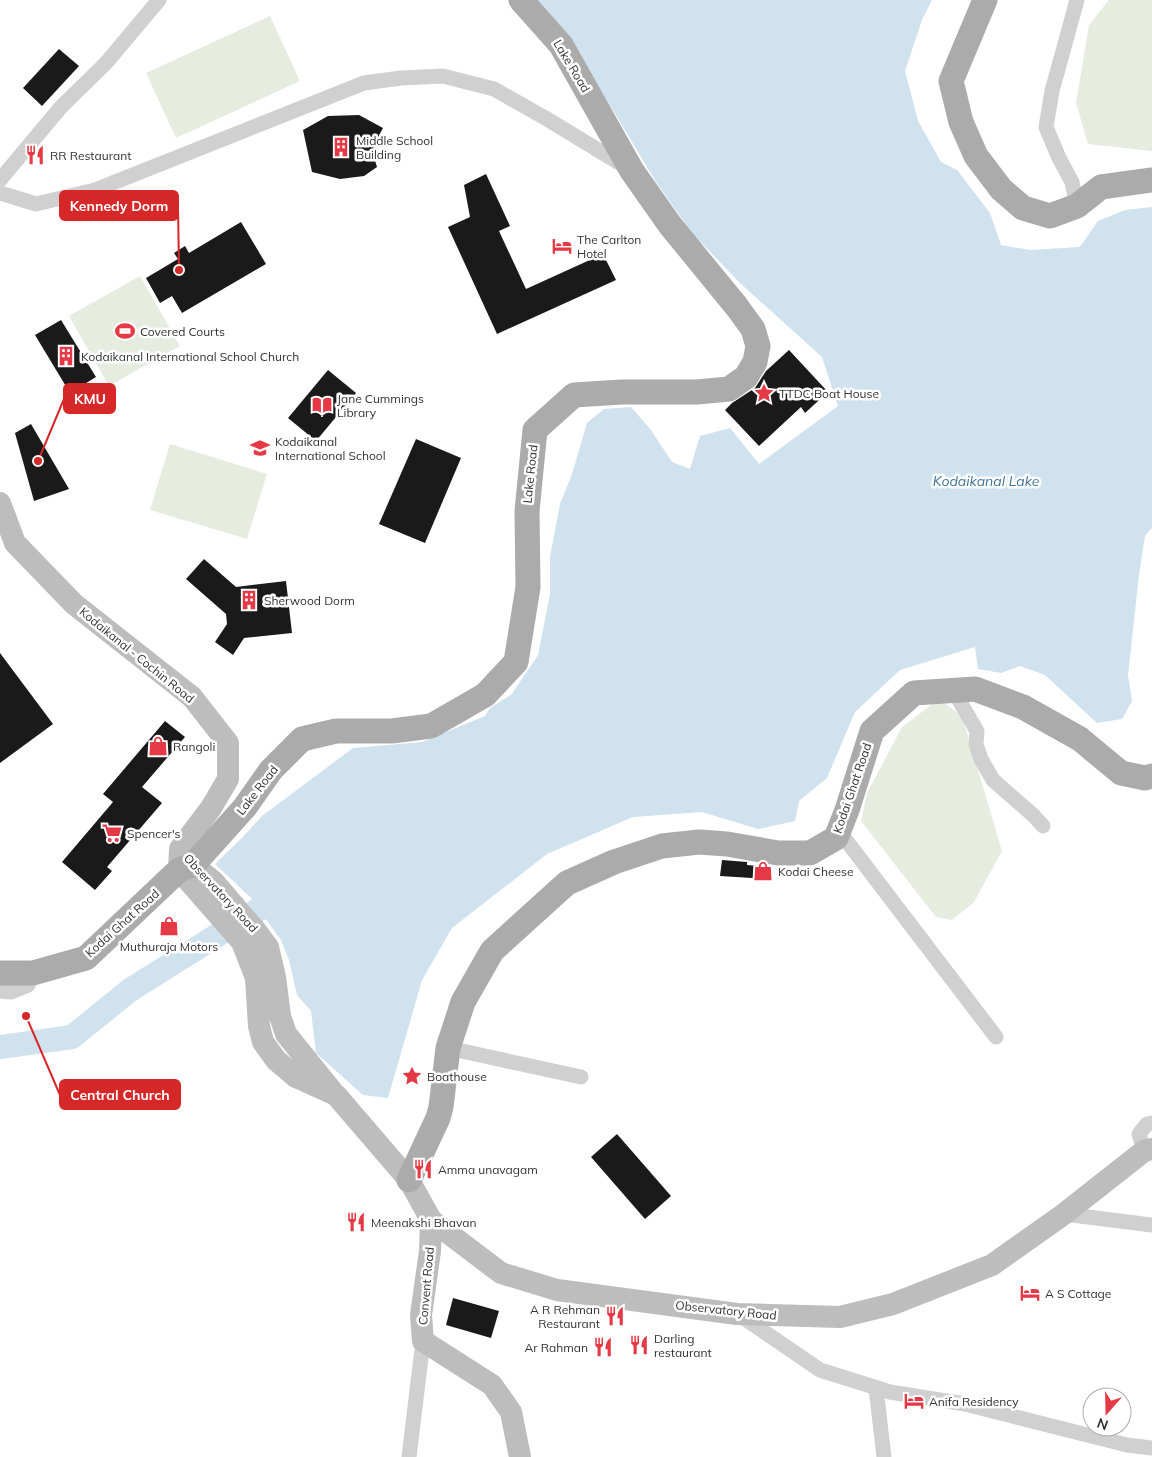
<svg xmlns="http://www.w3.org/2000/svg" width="1152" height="1457" viewBox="0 0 1152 1457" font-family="Mulish,sans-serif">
  <rect width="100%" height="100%" fill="#fff"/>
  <!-- green -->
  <g fill="#e6ecdf">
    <polygon points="1109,0 1152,0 1152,151 1088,144 1076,103 1089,25"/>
    <polygon points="270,16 300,81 176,138 146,73"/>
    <polygon points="140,276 180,346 109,386 69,316"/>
    <polygon points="170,444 267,474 247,539 150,510"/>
    <polygon points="939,699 962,716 1002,851 974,902 952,920 936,917 861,821 867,793 902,727"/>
  </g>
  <!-- water -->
  <polygon fill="#cfe2ee" points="532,0 932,0 922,20 905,71 918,121 941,162 957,170 990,213 1001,245 1030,250 1080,247 1098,221 1125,210 1152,207 1152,528 1145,536 1139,575 1128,675 1132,701 1122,719 1097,723 1045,675 1020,666 1001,673 978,669 975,647 900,670 855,712 827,778 799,801 795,821 758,829 702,812 633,817 547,854 452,928 422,980 388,1098 363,1095 316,1053 311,1011 297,995 289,960 281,940 250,897 215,864 242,838 262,816 353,748 422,742 485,716 490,708 511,695 538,655 550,594 550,557 560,504 572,474 587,423 604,409 631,407 651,430 672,462 690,469 700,436 730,428 759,464 838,406 822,357 740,283 692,233 656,182 614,112 567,39"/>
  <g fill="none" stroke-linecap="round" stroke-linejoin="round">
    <!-- river -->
    <polyline stroke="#cfe2ee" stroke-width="24" points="0,1047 72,1037 130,990 285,893"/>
  </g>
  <!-- building -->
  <g fill="#1a1a1a">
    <polygon points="59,49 79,66 42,106 23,88"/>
    <polygon points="359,115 383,128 376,141 373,154 377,167 364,176 340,179 312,172 303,130 328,116"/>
    <polygon points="486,174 510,226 499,231 526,289 603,254 616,280 497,334 448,227 470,217 464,185"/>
    <polygon points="241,222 266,264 182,313 172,296 160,303 146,278 178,259 174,253 185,246 189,253"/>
    <polygon points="61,320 96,377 70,393 35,335"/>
    <polygon points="789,350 828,392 805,413 801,407 759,446 725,410 732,403 755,388 766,371"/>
    <polygon points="328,370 356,393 316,441 288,418"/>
    <polygon points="31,424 69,489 34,501 15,433"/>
    <polygon points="416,439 461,458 425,543 379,524"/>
    <polygon points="204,559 236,587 286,581 292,633 244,638 233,655 215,642 227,624 226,614 186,579"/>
    <polygon points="0,653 53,724 0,763"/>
    <polygon points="165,721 185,737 142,787 162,803 107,867 112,871 95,890 62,862 113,802 103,794"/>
    <polygon points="722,860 747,862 747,865 771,867 770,879 720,876"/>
    <polygon points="617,1134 671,1196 645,1219 591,1157"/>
    <polygon points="453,1298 499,1311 491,1338 446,1325"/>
  </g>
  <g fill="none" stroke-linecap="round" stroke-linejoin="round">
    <!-- street -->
    <g stroke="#d0d0d0" stroke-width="15">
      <polyline points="1077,0 1052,91 1046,127 1059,158 1072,182 1077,206"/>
      <polyline points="0,180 61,107 106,63 159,0"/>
      <polyline points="0,193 36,204 95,190 364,83 401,78 443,76 494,89 547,119 626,167"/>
      <polyline points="953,690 977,731 976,744 981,759 993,780 1033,815 1043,826"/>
      <polyline points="839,831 996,1037"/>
      <polyline points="0,991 11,992 28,985 33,973"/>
      <polyline points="448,1048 581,1077"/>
      <polyline points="1144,1151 1139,1134 1147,1124 1152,1123"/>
      <polyline points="1064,1214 1152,1225"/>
      <polyline points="738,1314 820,1370 890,1392 965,1404 1127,1445 1152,1448"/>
      <polyline points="876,1388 884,1457"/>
      <polyline points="409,1457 423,1341"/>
    </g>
    <!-- secondary -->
    <g stroke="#bdbdbd" stroke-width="22">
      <polyline points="0,503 15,543 74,604 192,697 228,743 228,779 211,808 180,849 179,870 242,942 256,978 259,1026 263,1042 276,1060 296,1077 336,1095 409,1180 431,1220 501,1273 557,1290 737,1314 840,1317 893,1304 992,1265 1064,1214 1144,1151 1152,1149"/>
      <polyline points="182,852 193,865 213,881 256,931 268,947 275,977 280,1016 286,1034 332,1091"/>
      <polyline points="431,1220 430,1251 421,1315 423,1341 492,1385 511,1412 520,1457"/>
    </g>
    <!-- primary -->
    <g stroke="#ababab" stroke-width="25">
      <polyline points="985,0 951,81 961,122 976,156 1001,189 1023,208 1050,216 1077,206 1101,187 1152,180"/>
      <polyline points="0,973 33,973 86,958 179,870 193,865 245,807 271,770 302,739 336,731 392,731 431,726 485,695 516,662 528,587 527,511 535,430 574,395 622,392 697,392 729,389 746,377 755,362 758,346 753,329 737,307 670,225 632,171 561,45 521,0"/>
      <polyline points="409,1180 438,1118 441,1107 448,1048 463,1002 492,951 567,883 614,862 662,846 699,842 727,844 778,853 810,853 836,838 847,810 872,731 914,693 975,689 1023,707 1080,739 1121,773 1145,778 1152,776"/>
    </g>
  </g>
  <!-- icons -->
  <defs>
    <symbol id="building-bare" viewBox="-9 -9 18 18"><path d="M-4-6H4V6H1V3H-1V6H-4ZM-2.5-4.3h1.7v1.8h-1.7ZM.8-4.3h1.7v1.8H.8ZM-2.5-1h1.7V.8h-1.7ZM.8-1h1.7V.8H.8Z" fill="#e63946" stroke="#fff" stroke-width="2.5" paint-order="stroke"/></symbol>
    <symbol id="restaurant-bare" viewBox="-9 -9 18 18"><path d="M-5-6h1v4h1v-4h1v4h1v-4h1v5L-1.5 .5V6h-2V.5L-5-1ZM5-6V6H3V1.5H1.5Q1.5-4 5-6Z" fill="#e63946" stroke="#fff" stroke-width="2.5" paint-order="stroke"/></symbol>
    <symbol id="hotel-bare" viewBox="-9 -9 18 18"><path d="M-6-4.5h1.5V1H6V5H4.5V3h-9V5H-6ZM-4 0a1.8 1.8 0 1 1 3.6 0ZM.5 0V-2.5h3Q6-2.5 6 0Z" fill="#e63946" stroke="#fff" stroke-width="2.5" paint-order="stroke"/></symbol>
    <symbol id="stadium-bare" viewBox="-9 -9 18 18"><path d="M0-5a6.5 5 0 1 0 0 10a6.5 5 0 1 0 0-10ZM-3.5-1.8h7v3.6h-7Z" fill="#e63946" stroke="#fff" stroke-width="2.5" paint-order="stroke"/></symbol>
    <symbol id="sight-bare" viewBox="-9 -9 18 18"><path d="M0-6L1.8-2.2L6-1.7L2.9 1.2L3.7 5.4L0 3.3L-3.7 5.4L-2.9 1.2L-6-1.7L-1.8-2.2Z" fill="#e63946" stroke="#fff" stroke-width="2.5" paint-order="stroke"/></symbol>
    <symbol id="library-bare" viewBox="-9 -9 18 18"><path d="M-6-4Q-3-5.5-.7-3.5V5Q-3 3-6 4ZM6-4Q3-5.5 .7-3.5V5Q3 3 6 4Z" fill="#e63946" stroke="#fff" stroke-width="2.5" paint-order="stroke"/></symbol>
    <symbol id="school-bare" viewBox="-9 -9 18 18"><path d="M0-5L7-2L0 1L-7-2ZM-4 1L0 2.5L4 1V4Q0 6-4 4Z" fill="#e63946" stroke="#fff" stroke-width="2.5" paint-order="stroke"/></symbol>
    <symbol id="shop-bare" viewBox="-9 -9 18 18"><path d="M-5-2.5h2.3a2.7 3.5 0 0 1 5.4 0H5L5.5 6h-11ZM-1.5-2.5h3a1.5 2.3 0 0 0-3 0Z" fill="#e63946" stroke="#fff" stroke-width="2.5" paint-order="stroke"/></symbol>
    <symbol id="supermarket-bare" viewBox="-9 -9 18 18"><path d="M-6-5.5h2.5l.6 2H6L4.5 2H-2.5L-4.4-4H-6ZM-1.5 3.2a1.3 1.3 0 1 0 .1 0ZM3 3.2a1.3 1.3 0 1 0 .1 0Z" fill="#e63946" stroke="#fff" stroke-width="2.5" paint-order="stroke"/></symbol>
  </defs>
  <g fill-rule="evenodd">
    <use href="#building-bare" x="327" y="133" width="28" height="28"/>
    <use href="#restaurant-bare" x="21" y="141" width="28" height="28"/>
    <use href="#hotel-bare" x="548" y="232" width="28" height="28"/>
    <use href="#stadium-bare" x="111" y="317" width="28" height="28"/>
    <use href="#building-bare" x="52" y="342" width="28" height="28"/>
    <use href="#sight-bare" x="750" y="379" width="28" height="28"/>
    <use href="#library-bare" x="308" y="391" width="28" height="28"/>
    <use href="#school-bare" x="246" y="434" width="28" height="28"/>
    <use href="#building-bare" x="235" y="586" width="28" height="28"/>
    <use href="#shop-bare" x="144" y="732" width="28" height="28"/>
    <use href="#supermarket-bare" x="98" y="819" width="28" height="28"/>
    <use href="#shop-bare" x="749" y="857" width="28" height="28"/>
    <use href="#shop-bare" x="155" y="912" width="28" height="28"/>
    <use href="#sight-bare" x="398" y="1062" width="28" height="28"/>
    <use href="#restaurant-bare" x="409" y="1155" width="28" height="28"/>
    <use href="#restaurant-bare" x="342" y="1208" width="28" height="28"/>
    <use href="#hotel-bare" x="1016" y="1279" width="28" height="28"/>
    <use href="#restaurant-bare" x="601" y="1302" width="28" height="28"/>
    <use href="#restaurant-bare" x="625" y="1331" width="28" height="28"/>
    <use href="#restaurant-bare" x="589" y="1333" width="28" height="28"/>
    <use href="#hotel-bare" x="900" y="1387" width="28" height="28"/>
  </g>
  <g text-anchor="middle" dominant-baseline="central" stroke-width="5" stroke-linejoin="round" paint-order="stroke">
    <!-- street labels -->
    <g font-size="12" fill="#333" stroke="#fff">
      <text transform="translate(572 66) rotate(59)">Lake Road</text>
      <text transform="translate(530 474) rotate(-84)">Lake Road</text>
      <text transform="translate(137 655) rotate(39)">Kodaikanal - Cochin Road</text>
      <text transform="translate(852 788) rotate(-71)">Kodai Ghat Road</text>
      <text transform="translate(257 790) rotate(-52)">Lake Road</text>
      <text transform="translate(221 893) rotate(47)">Observatory Road</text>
      <text transform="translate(122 923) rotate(-42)">Kodai Ghat Road</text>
      <text transform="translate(426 1286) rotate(-85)">Convent Road</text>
      <text transform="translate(726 1310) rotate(6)">Observatory Road</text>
    </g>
    <!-- poi labels -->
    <g font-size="12" fill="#333" stroke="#fff" text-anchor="start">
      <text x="356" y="140">Middle School<tspan x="356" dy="14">Building</tspan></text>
      <text x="50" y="155">RR Restaurant</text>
      <text x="577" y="239">The Carlton<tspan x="577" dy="14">Hotel</tspan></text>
      <text x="140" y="331">Covered Courts</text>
      <text x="81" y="356">Kodaikanal International School Church</text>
      <text x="779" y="393">TTDC Boat House</text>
      <text x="337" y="398">Jane Cummings<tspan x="337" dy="14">Library</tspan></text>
      <text x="275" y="441">Kodaikanal<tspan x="275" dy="14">International School</tspan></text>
      <text x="264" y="600">Sherwood Dorm</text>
      <text x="173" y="746">Rangoli</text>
      <text x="127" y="833">Spencer's</text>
      <text x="778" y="871">Kodai Cheese</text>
      <text x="169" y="946" text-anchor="middle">Muthuraja Motors</text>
      <text x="427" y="1076">Boathouse</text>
      <text x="438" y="1169">Amma unavagam</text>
      <text x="371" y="1222">Meenakshi Bhavan</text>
      <text x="1045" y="1293">A S Cottage</text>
      <text x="600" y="1309" text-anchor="end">A R Rehman<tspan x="600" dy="14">Restaurant</tspan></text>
      <text x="654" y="1338">Darling<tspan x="654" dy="14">restaurant</tspan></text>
      <text x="588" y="1347" text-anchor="end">Ar Rahman</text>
      <text x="929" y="1401">Anifa Residency</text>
    </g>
    <!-- water labels -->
    <g font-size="14" font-style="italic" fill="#3f7597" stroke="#fff">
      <text x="986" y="481">Kodaikanal Lake</text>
    </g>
  </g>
  <!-- callouts -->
  <path fill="none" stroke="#d62828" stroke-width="2" d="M179 270L178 206M38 461L64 399M26 1016L60 1095"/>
  <g fill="#d62828" stroke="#fff" stroke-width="2">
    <circle cx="179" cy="270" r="5"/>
    <circle cx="38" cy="461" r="5"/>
    <circle cx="26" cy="1016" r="5"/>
  </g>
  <g fill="#d62828" stroke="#d62828" stroke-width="2">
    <rect x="60" y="191" width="118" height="29" rx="5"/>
    <rect x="64" y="384" width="51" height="29" rx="5"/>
    <rect x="60" y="1080" width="120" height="29" rx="5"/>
  </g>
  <g font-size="14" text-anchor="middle" font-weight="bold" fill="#fff">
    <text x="119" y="211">Kennedy Dorm</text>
    <text x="90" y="404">KMU</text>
    <text x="120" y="1100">Central Church</text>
  </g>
  <!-- north arrow -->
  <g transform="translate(1107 1412) rotate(200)"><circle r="24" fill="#ffffff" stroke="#adadad"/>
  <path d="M0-4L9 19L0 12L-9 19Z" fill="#e63946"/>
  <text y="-8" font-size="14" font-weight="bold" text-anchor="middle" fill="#333333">N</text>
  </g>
</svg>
